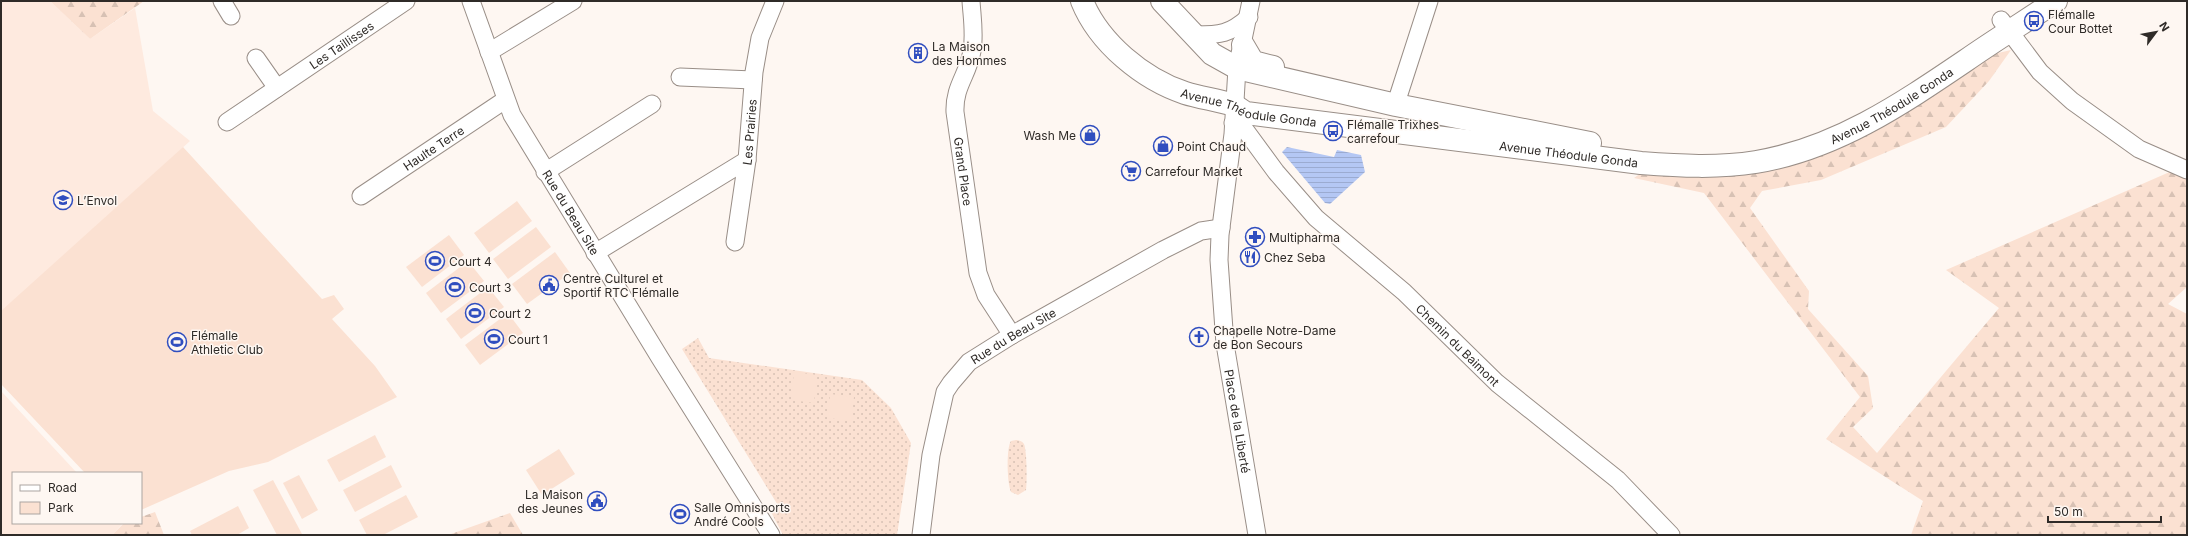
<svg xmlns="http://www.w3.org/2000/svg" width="2188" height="536" viewBox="0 0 2188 536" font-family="Inter,sans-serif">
  <defs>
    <pattern id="grass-dots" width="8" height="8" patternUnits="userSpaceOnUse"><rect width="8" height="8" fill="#fbe1d2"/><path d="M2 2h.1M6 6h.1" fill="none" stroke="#d7c1b4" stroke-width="1.8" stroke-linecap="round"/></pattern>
    <pattern id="forest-firs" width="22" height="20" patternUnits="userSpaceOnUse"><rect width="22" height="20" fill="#fbe1d2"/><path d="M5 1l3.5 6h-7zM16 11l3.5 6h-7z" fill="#d7c1b4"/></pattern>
    <pattern id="water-rules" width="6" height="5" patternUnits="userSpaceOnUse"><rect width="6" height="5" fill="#b4c7f4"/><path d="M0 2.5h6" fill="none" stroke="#9babd1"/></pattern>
  </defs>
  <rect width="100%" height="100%" fill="#fef7f2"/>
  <!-- built -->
  <g fill="#feeadf">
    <polygon points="1,1 50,1 90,39 135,8 153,111 190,141 1,312"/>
    <polygon points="1,391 77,473 13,473 13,523 123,523 112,535 1,535"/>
  </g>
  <!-- grass -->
  <g fill="url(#grass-dots)">
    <polygon points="698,338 709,358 862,380 891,408 911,443 897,535 783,535 771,512 779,507 682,349"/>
    <path d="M 1016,440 C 1019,440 1022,441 1024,444 C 1027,451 1027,483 1026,490 L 1018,495 L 1011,492 C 1007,484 1006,448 1011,441 Z"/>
  </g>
  <!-- forest -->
  <g fill="url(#forest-firs)">
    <polygon points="50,1 144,1 90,39"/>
    <polygon points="2011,50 1989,81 1946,127 1821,180 1762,191 1750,208 1809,291 1808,309 1868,376 1873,408 1853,427 1877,453 1999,308 1946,270 2181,167 2187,170 2187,287 2168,304 2187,314 2187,535 1911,535 1923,501 1826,439 1860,397 1704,193 1634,178 1644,171 1787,166 1985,56"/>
    <polygon points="155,512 164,535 112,535 124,523 141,523 141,517"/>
    <polygon points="510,513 523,535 450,535 451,534"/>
  </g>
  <!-- park -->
  <g fill="#fbe1d2">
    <polygon points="183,147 322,299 334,295 344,309 332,319 375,366 397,397 268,462 229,471 141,510 141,473 85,473 1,384 1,311"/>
    <polygon points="517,201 532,221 489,253 474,233"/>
    <polygon points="536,227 551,247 508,279 493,259"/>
    <polygon points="449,235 464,255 422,287 406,267"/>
    <polygon points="555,252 570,273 527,304 512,284"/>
    <polygon points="468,261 484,281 441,313 426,293"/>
    <polygon points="488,287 504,307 461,339 446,319"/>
    <polygon points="508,313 523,333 480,365 465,345"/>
    <polygon points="794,372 817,375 814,403 791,400"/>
    <polygon points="830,394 854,397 851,421 828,418"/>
    <polygon points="375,435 386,457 339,482 327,460"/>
    <polygon points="559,449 575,474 542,495 526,470"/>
    <polygon points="391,465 402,487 355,512 343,490"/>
    <polygon points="299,475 318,510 302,519 283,483"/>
    <polygon points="273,480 302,534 300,535 277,535 253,490"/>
    <polygon points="406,495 418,517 383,535 367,535 359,520"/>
    <polygon points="238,506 249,528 237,535 192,535 190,531"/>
  </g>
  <!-- water -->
  <polygon fill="url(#water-rules)" points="1287,147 1334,157 1337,150 1361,155 1365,172 1330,204 1325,203 1282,152"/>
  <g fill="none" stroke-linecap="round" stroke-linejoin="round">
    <defs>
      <g id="minor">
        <polyline points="222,1 231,16"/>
        <path id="s1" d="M 471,1 L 512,115 L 660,358 L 771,535"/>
        <path id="s2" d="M 971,1 C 972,17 975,34 972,51 C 968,75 954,86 955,112 L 978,273 L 986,295 L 1012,335"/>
        <path id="s3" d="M 1251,1 L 1237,68 L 1233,134 L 1220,235 L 1219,260 L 1225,344 L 1257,535"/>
        <polyline points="2001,20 2040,72 2072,101 2139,149 2187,170"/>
        <path d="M 1196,35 C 1220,35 1230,34 1249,17"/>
        <polyline points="489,52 573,1"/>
        <polyline points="256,58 277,88"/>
        <polyline points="680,77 753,80"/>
        <polyline points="1398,97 1429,1"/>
        <path id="s4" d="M 227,122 L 406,1"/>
        <path id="s5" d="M 1233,123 L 1243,127 L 1276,172 L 1316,218 L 1404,292 L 1497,383 L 1618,480 L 1671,535"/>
        <polyline points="545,172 652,104"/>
        <path id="s6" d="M 361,196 L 505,100"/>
        <path id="s7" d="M 735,242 L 747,160 L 754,72 L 760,38 L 775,1"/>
        <polyline points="595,253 747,160"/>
        <path id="s8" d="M 921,535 L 931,455 L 945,392 L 951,383 L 969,362 L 1012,335 L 1163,250 L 1201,231 L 1221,228"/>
      </g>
      <g id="secondary">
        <path id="s9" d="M 1082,1 C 1099,43 1143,79 1185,93 C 1201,98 1218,100 1233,105 C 1238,107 1242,111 1246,113 L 1641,163 C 1680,166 1718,168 1756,162 C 1835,149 1900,105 1965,61 C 1995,40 2026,21 2056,1"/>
        <polyline points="1162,1 1212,54 1237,68 1396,105 1590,143"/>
        <polyline points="1243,45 1253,62 1273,67"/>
      </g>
    </defs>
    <!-- minor casing -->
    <use href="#minor" stroke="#998e87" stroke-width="19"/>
    <!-- secondary casing -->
    <use href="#secondary" stroke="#998e87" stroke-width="24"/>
    <!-- minor -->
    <use href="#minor" stroke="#fff" stroke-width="17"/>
    <!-- secondary -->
    <use href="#secondary" stroke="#fff" stroke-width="22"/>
  </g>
  <!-- icons -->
  <defs>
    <symbol id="bus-ring" viewBox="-11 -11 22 22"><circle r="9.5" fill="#fef7f2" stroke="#304ebf" stroke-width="1.5"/><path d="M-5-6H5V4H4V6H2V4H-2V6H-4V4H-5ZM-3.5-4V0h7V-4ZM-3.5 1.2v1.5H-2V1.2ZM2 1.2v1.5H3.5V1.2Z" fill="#304ebf"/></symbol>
    <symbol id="building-ring" viewBox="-11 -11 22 22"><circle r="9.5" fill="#fef7f2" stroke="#304ebf" stroke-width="1.5"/><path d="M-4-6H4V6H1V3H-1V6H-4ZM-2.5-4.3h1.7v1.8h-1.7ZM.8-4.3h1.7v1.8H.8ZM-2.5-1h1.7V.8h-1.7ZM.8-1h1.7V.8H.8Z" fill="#304ebf"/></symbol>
    <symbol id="shop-ring" viewBox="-11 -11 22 22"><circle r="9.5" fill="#fef7f2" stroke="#304ebf" stroke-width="1.5"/><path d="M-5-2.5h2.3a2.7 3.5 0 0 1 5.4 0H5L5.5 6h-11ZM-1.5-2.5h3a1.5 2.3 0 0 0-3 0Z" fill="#304ebf"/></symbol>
    <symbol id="supermarket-ring" viewBox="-11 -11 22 22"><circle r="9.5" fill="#fef7f2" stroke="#304ebf" stroke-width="1.5"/><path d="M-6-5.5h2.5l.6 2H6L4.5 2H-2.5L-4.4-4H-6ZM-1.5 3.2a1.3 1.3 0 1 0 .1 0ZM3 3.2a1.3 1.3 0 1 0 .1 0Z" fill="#304ebf"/></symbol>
    <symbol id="school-ring" viewBox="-11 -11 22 22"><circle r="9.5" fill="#fef7f2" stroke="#304ebf" stroke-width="1.5"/><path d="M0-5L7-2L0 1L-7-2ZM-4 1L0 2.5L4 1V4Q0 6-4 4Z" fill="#304ebf"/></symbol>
    <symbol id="pharmacy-ring" viewBox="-11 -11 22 22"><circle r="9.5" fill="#fef7f2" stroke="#304ebf" stroke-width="1.5"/><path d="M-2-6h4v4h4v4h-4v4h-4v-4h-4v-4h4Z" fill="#304ebf"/></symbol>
    <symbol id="restaurant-ring" viewBox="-11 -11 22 22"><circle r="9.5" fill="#fef7f2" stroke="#304ebf" stroke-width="1.5"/><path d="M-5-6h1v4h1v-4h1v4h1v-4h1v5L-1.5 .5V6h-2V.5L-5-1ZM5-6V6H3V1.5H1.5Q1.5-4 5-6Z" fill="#304ebf"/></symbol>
    <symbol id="stadium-ring" viewBox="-11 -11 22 22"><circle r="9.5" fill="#fef7f2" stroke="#304ebf" stroke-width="1.5"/><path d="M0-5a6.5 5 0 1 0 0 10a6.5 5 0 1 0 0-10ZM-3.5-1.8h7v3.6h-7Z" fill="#304ebf"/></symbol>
    <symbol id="civic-ring" viewBox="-11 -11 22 22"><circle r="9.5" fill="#fef7f2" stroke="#304ebf" stroke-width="1.5"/><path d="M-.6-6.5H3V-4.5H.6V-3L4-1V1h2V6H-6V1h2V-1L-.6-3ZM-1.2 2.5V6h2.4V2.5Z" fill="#304ebf"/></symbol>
    <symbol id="church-ring" viewBox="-11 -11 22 22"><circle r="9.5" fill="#fef7f2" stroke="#304ebf" stroke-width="1.5"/><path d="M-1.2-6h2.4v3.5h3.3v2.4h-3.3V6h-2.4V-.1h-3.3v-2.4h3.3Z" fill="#304ebf"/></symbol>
  </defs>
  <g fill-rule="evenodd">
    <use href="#bus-ring" x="2023" y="10" width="22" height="22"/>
    <use href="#building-ring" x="907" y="42" width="22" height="22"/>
    <use href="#bus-ring" x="1322" y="120" width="22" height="22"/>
    <use href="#shop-ring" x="1079" y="124" width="22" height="22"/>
    <use href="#shop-ring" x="1152" y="135" width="22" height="22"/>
    <use href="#supermarket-ring" x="1120" y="160" width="22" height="22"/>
    <use href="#school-ring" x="52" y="189" width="22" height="22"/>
    <use href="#pharmacy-ring" x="1244" y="226" width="22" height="22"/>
    <use href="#restaurant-ring" x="1239" y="246" width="22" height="22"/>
    <use href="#stadium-ring" x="424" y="250" width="22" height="22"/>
    <use href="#civic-ring" x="538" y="274" width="22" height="22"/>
    <use href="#stadium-ring" x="444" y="276" width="22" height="22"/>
    <use href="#stadium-ring" x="464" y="302" width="22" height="22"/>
    <use href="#church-ring" x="1188" y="326" width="22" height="22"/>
    <use href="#stadium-ring" x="483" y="328" width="22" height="22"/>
    <use href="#stadium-ring" x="166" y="331" width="22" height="22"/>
    <use href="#civic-ring" x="586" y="490" width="22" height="22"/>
    <use href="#stadium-ring" x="669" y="503" width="22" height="22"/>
  </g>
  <g text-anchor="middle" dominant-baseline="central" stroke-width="3" stroke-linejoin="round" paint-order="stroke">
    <!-- poi labels -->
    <g font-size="12" fill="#2f2b28" stroke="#fef7f2" text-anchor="start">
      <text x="2048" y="14">Flémalle<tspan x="2048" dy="14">Cour Bottet</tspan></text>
      <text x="932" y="46">La Maison<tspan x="932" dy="14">des Hommes</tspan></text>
      <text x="1347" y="124">Flémalle Trixhes<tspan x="1347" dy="14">carrefour</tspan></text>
      <text x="1076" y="135" text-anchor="end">Wash Me</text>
      <text x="1177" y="146">Point Chaud</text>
      <text x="1145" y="171">Carrefour Market</text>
      <text x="77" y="200">L’Envol</text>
      <text x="1269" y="237">Multipharma</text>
      <text x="1264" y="257">Chez Seba</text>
      <text x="449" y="261">Court 4</text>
      <text x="563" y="278">Centre Culturel et<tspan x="563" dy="14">Sportif RTC Flémalle</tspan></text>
      <text x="469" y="287">Court 3</text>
      <text x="489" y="313">Court 2</text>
      <text x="1213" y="330">Chapelle Notre-Dame<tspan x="1213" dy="14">de Bon Secours</tspan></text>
      <text x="191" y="335">Flémalle<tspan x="191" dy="14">Athletic Club</tspan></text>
      <text x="508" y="339">Court 1</text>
      <text x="583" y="494" text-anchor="end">La Maison<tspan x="583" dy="14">des Jeunes</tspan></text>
      <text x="694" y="507">Salle Omnisports<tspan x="694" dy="14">André Cools</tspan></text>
    </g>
    <!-- street labels -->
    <g font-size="12" fill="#2f2b28" stroke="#fef7f2">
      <text stroke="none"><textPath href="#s4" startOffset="138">Les Taillisses</textPath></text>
      <text stroke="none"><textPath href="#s9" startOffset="868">Avenue Théodule Gonda</textPath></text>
      <text stroke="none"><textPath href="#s9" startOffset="208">Avenue Théodule Gonda</textPath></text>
      <text stroke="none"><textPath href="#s7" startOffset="111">Les Prairies</textPath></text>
      <text stroke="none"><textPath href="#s6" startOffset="87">Haulte Terre</textPath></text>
      <text stroke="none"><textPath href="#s9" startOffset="532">Avenue Théodule Gonda</textPath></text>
      <text stroke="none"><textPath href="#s2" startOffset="174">Grand Place</textPath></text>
      <text stroke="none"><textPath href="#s1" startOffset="235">Rue du Beau Site</textPath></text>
      <text stroke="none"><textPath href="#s8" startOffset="235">Rue du Beau Site</textPath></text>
      <text stroke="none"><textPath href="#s5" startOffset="318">Chemin du Baimont</textPath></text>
      <text stroke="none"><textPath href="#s3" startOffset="424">Place de la Liberté</textPath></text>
    </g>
  </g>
  <!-- border -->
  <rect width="2188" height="536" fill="none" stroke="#2f2b28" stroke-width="4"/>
  <!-- legend -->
  <rect x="12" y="472" width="130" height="52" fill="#fef7f2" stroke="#aba5a1"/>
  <rect x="20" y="485" width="20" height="6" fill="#ffffff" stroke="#aba5a1"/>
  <text x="48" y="492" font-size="12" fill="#2f2b28">Road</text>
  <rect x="20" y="502" width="20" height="12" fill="#fbe1d2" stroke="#aba5a1"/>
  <text x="48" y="512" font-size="12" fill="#2f2b28">Park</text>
  <!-- north arrow -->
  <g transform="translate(2156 32) rotate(58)" stroke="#fef7f2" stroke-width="3" paint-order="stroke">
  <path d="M0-3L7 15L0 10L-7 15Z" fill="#2f2b28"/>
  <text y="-6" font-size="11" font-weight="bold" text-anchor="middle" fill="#2f2b28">N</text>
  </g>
  <!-- scale -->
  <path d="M2048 516v6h113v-6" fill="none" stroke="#2f2b28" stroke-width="2"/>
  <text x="2054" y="516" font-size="12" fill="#2f2b28" stroke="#fef7f2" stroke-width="3" paint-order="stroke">50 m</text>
</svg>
